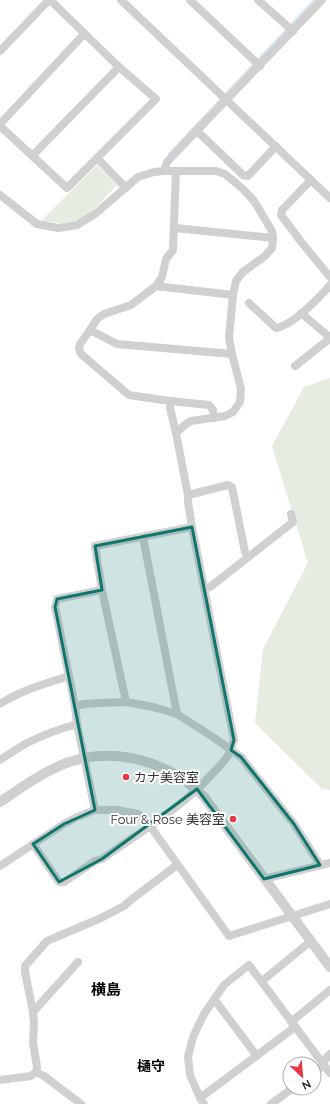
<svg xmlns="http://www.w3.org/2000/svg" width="330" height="1104" viewBox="0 0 330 1104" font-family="Raleway,'Noto Sans JP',sans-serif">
  <rect width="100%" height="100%" fill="#fff"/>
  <!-- green -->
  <g fill="#e6ecdf">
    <path d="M 97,165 L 117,185 C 91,211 82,230 42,220 Z"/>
    <polygon points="330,378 330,790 322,789 255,723 263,649 308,563 272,446 304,387"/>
  </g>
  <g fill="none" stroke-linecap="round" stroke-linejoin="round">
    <!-- stream -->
    <polyline stroke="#cfe2ee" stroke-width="2.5" points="169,154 315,0"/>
    <!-- minor -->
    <g stroke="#d0d0d0" stroke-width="8">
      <polyline points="121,0 330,198"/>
      <polyline points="190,0 260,66"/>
      <polyline points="258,0 293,31"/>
      <polyline points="0,51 49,0"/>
      <polyline points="0,124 84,34"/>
      <polyline points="0,126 67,188 156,99 119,67 50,0"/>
      <polyline points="197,131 243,175 248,176 276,146"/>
      <polyline points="33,155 119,67"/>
      <polyline points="97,158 126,188"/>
      <polyline points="164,171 167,162 322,0"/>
      <polyline points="311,180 282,210 281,215 302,243 330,277"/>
      <path d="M 0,195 L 37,224 L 58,228 L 77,225 L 95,214 L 138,177 L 154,172 L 164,171 L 216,171 L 225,174 L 243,189 L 254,201 L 272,231 L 273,238 L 272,248 L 265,256 L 243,272 L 236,281 L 233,295 L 229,337 L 232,354 L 241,389 L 240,402 L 233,412 L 225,416 L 191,421 L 186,424 L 176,433 L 188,495 L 188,502 L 192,527 L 234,740 C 232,746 231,752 227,757 C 223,763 218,768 213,773 C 182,808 140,832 102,859 L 95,861 L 64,882 L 59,882 L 33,844"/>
      <polyline points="175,228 273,238"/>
      <polyline points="156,286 233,295"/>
      <path d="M 249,303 L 276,328 C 293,325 319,298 330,285"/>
      <polyline points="90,330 117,344 232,354"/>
      <polyline points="295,366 328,340 327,335 301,313"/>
      <polyline points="170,401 209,405 213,410 214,418"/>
      <polyline points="176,433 170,408 170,401 129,395 81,354 79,349 80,344 90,330 97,319 104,314 131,305 156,286 162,277 166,259 173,250 176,171"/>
      <polyline points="188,495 228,485 232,487 245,552 248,557"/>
      <polyline points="143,537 177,714"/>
      <polyline points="205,589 210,587 293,522 291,514"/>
      <polyline points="126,702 102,590 95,546 192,527"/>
      <path d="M 0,704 C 21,690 45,684 69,676"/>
      <polyline points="75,706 85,704 99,703 126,702 153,707 177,714 213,737 241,757 294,824 320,865"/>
      <path d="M 0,760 C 9,754 18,748 27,743 C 43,735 59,729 77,724"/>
      <polyline points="95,810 77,724 75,706 55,607 57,599 102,590"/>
      <polyline points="0,866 64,824 77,817 95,810 117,810 138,814 145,819 229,936 330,904"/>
      <polyline points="264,879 330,863"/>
      <polyline points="262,981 311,941"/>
      <polyline points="214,999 257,1056"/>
      <polyline points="33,1012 25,972 25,966 47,941 101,918 124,906 132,899 177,865"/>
      <polyline points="291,1022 330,990"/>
      <polyline points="36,1072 37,1067 33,1043 34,1024 33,1012 78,962"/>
      <polyline points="314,1072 320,1068 327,1057 330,1054"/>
      <polyline points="0,1080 31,1076 36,1072 44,1076 81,1104"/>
      <polyline points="200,1098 295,1027"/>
      <polyline points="204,1104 200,1098 190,1075 188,1057 193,1037 204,1014 224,985 249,965 330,1073"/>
      <polyline points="271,1104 293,1088"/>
    </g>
    <!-- tertiary -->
    <path stroke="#d0d0d0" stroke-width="10" d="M 0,802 C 22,787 44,771 69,762 C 116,746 170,762 204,797 L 330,967"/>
  </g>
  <!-- marked area -->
  <path fill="#0f766e" fill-opacity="0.2" stroke="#0f766e" stroke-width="3" stroke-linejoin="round" d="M 192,527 L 234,740 L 231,750 L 241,757 L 294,824 L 320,865 L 264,879 L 197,789 L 102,859 L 59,882 L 33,844 L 64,824 L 95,810 L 55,607 L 57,599 L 102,590 L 95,546 Z"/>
  <!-- markers -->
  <g fill="#e63946" stroke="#fff" stroke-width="1.5">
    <circle cx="126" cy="777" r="4"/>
    <circle cx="233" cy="819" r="4"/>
  </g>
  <g text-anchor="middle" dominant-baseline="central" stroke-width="4" stroke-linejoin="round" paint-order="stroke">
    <!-- poi labels -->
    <g font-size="13" fill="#333" stroke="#fff" text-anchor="start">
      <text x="134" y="777">カナ美容室</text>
      <text x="225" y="819" text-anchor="end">Four &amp; Rose 美容室</text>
    </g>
    <!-- neighbourhood labels -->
    <g font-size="14" font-weight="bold" fill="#000" stroke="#fff">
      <text x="151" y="1066">樋守</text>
    </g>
    <!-- quarter labels -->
    <g font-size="15" font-weight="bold" fill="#000" stroke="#fff">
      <text x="106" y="990">横島</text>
    </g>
  </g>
  <!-- north arrow -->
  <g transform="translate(302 1076) rotate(154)"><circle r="19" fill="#ffffff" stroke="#adadad"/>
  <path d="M0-3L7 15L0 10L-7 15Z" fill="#e63946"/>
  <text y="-6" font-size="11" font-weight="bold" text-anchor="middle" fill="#333333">N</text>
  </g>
</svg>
